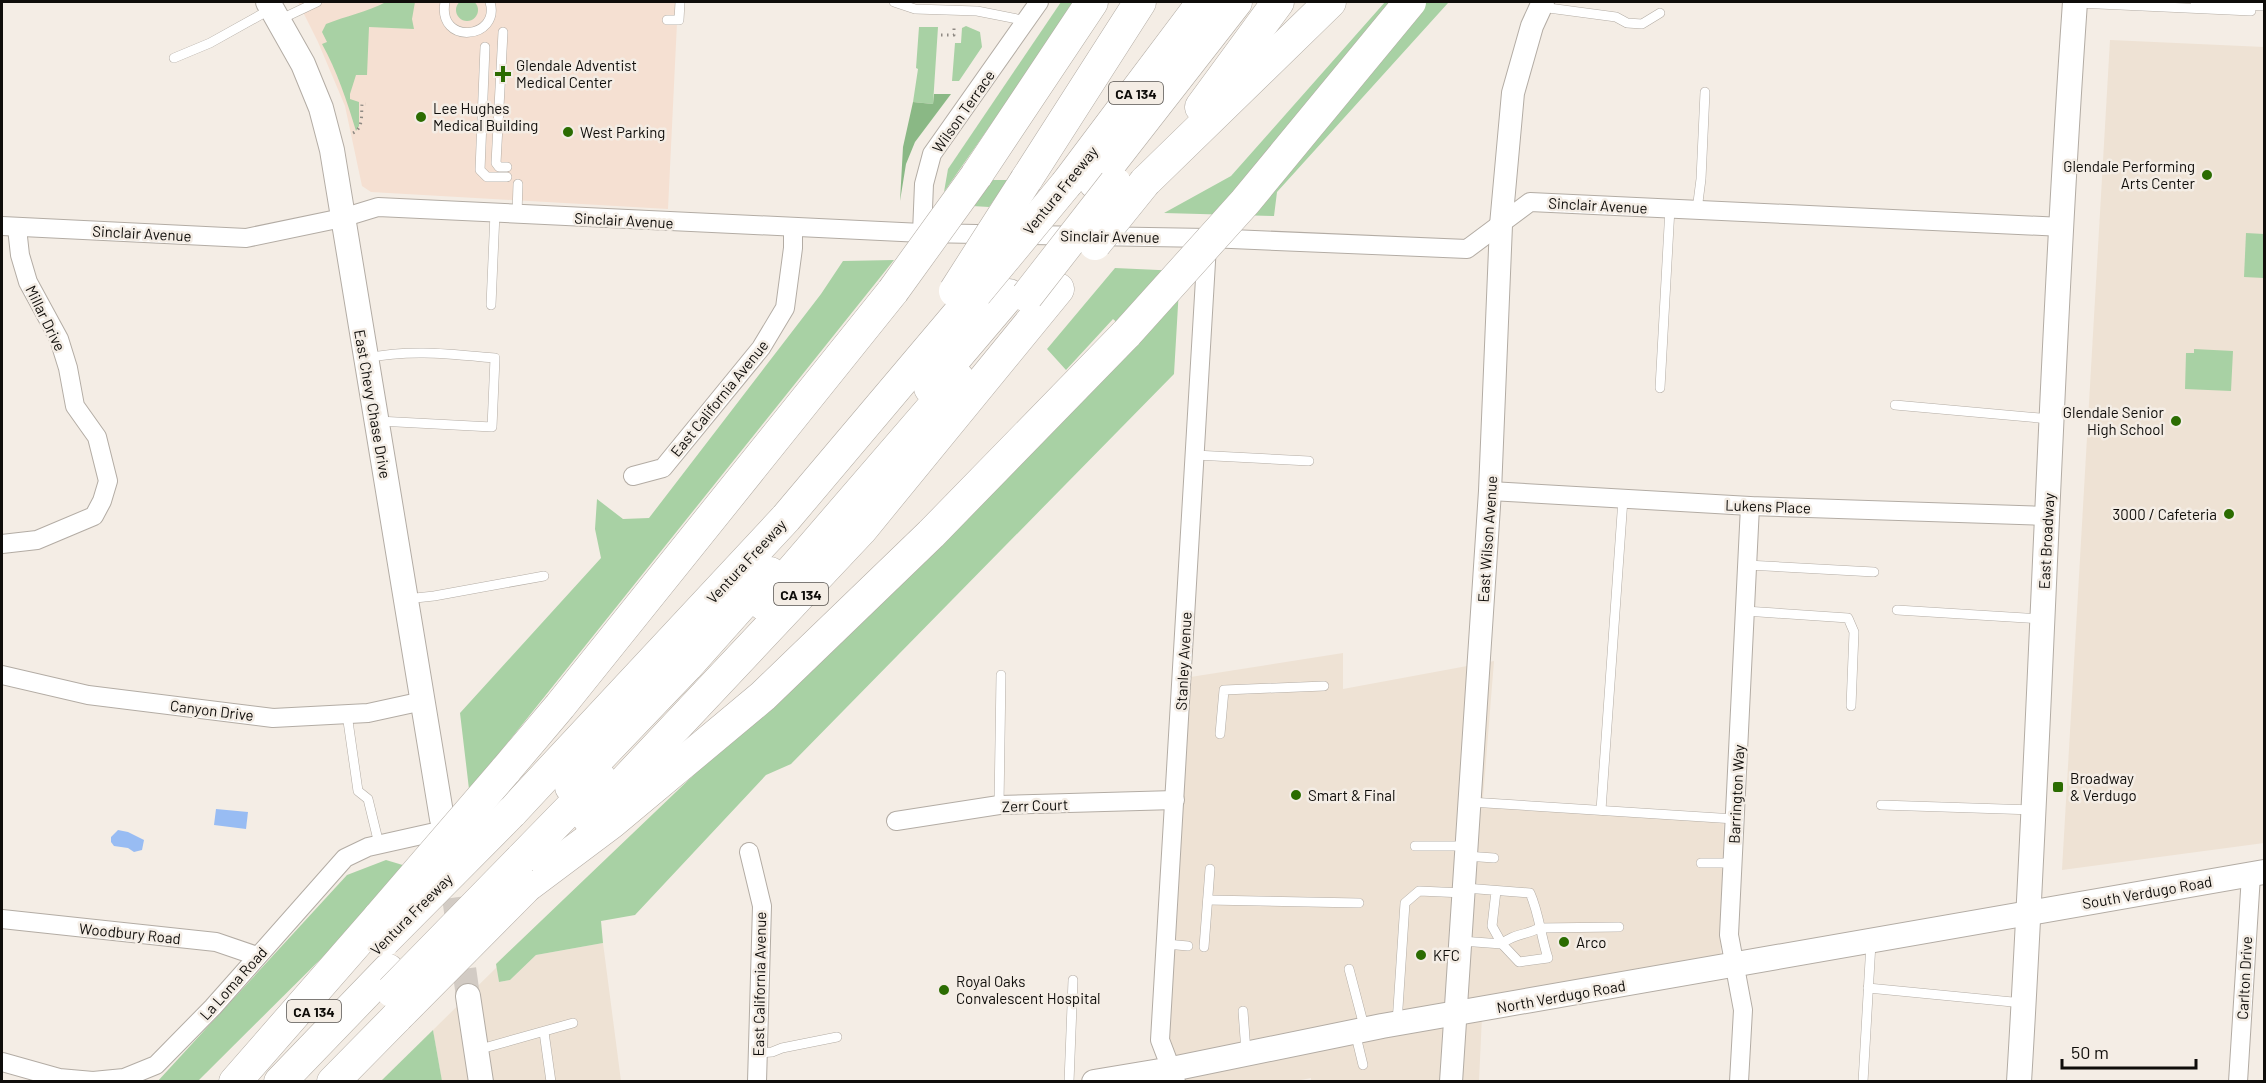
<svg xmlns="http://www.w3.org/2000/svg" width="2266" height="1083" viewBox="0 0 2266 1083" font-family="Barlow,sans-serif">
  <rect width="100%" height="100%" fill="#f4ede5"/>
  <!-- built -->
  <g fill="#eee2d4">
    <polygon points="2110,40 2264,47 2264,843 2062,870"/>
    <polygon points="1343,653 1343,689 1494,661 1483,798 1724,816 1720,977 1482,1016 1479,1081 1311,1082 1311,1078 1291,1082 1170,1081 1156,1049 1184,678"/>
    <polygon points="603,943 621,1081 442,1081 433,1030 497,967 499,982 510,980 536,955"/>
  </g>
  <!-- medical -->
  <polygon fill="#f5e0d2" points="298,2 678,2 668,209 371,192 362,186 345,106 318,42"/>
  <!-- green -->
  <g fill="#a8d1a4">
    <circle cx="467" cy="10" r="11"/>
    <path d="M 386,2 L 415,2 L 412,19 L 414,29 L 369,27 L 367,75 L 356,75 L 350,94 L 350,99 L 359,102 L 359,126 L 356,131 C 347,101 337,71 322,44 L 327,42 L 322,32 L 326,24 C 346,16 367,12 386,2 Z"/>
    <polygon points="1061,2 1076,2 944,192 948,169"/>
    <polygon points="1385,2 1448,3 1277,192 1274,216 1164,213 1231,176"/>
    <polygon points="966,26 980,32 982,47 959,81 952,81 955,43 961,43 962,28"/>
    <polygon points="919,27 938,27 933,104 913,102 918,69 916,68"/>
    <polygon points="991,180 1008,180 989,207 972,206"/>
    <polygon points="2246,233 2264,234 2264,278 2244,277"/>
    <polygon points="894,260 501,751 469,789 460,713 601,558 595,529 597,499 623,519 649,518 821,294 843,261"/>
    <polygon points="1115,268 1180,271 1174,374 791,764 766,775 635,915 601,921 603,943 536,955 510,980 499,982 496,964 1015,468 1133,336 1113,319 1066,370 1047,349"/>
    <polygon points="2194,349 2233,351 2231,391 2185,389 2186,353 2194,353"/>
    <polygon points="386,860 406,866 378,902 198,1081 157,1082 347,875"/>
    <polygon points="433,1030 442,1081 381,1081"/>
  </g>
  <!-- forest -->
  <polygon fill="#8ab885" points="934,94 951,94 915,142 906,164 900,201 903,147 913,102 933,104"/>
  <!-- water -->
  <g fill="#98bcf3">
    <polygon points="216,809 248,812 246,829 214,825"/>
    <polygon points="118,830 128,832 144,840 142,850 134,852 128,848 114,846 111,842 111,837"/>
  </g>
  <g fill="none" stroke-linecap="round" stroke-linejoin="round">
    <!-- secondary-tunnel -->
    <polyline stroke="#d2cbc4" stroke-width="24" stroke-dasharray="24 12" stroke-linecap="butt" points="449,862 468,996"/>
    <defs>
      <g id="service">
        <path d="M 445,2 C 437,46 501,39 490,2"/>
        <polyline points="894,2 915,9 977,11 1027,21"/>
        <polyline points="2195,2 2263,6 2263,2"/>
        <polyline points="2077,3 2251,11"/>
        <polyline points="1541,7 1616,17 1627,23 1642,24 1660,13"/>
        <polyline points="279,20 317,2"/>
        <polyline points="667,20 679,20 680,2"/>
        <polyline points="503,32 496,163 499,167 507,167"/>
        <polyline points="485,47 480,170 487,177 507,177"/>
        <polyline points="174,58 210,43 271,9"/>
        <polyline points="1697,210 1701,179 1705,92"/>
        <polyline points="517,214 518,184"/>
        <polyline points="491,305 495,213"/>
        <path d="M 366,358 C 412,349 449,354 495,358 L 492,427 L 378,421"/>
        <polyline points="1660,388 1670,208"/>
        <polyline points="1895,405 2050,419"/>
        <polyline points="1195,455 1309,461"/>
        <polyline points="1747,565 1874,572"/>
        <polyline points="406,599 434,596 544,576"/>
        <polyline points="1897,610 2042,619"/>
        <polyline points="1745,611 1848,618 1854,632 1851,706"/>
        <polyline points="347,714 358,791 368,799 379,844"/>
        <polyline points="1220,734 1224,690 1324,686"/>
        <polyline points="1470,802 1735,819"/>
        <polyline points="999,805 1001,675"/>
        <polyline points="1881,805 2034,810"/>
        <polyline points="1601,810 1623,499"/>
        <polyline points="1415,846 1467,846"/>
        <polyline points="1466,856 1494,858"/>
        <polyline points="1701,863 1733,863"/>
        <path d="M 1465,888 L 1530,893 C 1539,913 1541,937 1548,958 L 1519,962 L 1502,944 L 1492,926 L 1496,891"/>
        <polyline points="1208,900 1359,903"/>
        <path d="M 1461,941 L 1502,944 C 1512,934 1527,935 1539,928 L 1619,927"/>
        <polyline points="1166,944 1188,946"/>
        <polyline points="1204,947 1210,869"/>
        <polyline points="1349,969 1365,1030"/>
        <polyline points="1868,988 2023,1003"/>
        <polyline points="1243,1011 1246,1052"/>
        <polyline points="1397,1023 1405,903 1419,891 1464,893"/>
        <polyline points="544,1032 551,1082"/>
        <polyline points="1355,1032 1363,1065"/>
        <polyline points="477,1050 573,1023"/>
        <polyline points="758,1053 772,1052 782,1048 837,1037"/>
        <polyline points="1069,1082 1073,980"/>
        <polyline points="1863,1082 1871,943"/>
      </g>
      <g id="minor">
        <polyline points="2,226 246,238 342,218 378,207 922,233 1208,238 1467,249 1530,202 2063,227"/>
        <polyline points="922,233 924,184 932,154 1039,2"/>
        <polyline points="633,476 663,468 761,348 785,308 793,248 793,228"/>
        <polyline points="1490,491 1750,506 2047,516"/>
        <polyline points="2,544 37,540 94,516 102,501 108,481 97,437 75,406 68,368 59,339 28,282 20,255 17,228"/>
        <polyline points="2,675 88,695 273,718 368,713 423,701"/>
        <polyline points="896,821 999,805 1175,800"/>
        <polyline points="749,852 762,906 757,1082"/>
        <polyline points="2,919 216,942 257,956"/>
        <polyline points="2,1062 59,1078 93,1081 124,1078 156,1065 213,1007 345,858 368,847 444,830"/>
        <polyline points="1176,1082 1160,1040 1207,245"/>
        <polyline points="1739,1082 1743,1010 1729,935 1750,506"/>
        <polyline points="2238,1082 2251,875"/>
      </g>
      <polyline id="tertiary" points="1451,1082 1490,491 1501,225 1513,93 1532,26 1543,2"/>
      <g id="secondary">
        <polyline points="268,2 303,64 321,108 332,150 442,819"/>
        <polyline points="468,996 481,1082"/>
        <polyline points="1094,1082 1172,1069 1382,1026 2264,872"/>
        <path d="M 2019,1082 C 2041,722 2050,361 2075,2"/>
      </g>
      <g id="motorway">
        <polyline points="1201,107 1278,2"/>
        <polyline points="976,176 1092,2"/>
        <polyline points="1026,180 1140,2"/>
        <polyline points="1145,182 1330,2"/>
        <polyline points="1067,183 1203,2"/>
        <polyline points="1095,183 1236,2"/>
        <polyline points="930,388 1009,295"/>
        <polyline points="763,604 958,378"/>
        <polyline points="505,771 560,706 893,291"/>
        <polyline points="571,787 687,666 770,573"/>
        <polyline points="511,813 786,518 976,293"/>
        <polyline points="589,819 861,530 1058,289"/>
        <polyline points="521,859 600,778"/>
        <polyline points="527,886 611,823 763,696 931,534 1127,333"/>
        <polyline points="235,1082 380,916"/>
        <polyline points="280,1082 388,970"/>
        <polyline points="333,1082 397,1017"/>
      </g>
    </defs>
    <!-- service casing -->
    <use href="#service" stroke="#b3aca4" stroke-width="10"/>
    <!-- minor casing -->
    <use href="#minor" stroke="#b3aca4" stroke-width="20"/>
    <!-- tertiary casing -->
    <use href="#tertiary" stroke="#b3aca4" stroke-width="24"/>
    <!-- secondary casing -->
    <use href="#secondary" stroke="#b3aca4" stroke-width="26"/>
    <!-- motorway casing -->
    <use href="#motorway" stroke="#b3aca4" stroke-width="33"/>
    <!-- path -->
    <g stroke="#8f8a84" stroke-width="3" stroke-dasharray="1.5 4.5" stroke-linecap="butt">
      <polyline points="941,35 954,35 954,24"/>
      <path d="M 353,133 C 364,128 361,113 362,104 L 366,104"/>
    </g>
    <!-- service -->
    <use href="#service" stroke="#fff" stroke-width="9"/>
    <!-- minor -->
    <use href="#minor" stroke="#fff" stroke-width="18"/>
    <!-- tertiary -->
    <use href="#tertiary" stroke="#fff" stroke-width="22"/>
    <!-- secondary -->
    <use href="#secondary" stroke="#fff" stroke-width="24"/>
    <!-- motorway -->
    <use href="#motorway" stroke="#fff" stroke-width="32"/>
    <defs>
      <g id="motorway-bridge">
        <polyline points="1095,244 1145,182"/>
        <polyline points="893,291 976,176"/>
        <polyline points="955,291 1026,180"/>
        <polyline points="976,293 1067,183"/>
        <polyline points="1027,296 1115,183"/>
        <polyline points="1127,333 1245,202 1410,2"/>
        <polyline points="380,916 505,771"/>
        <polyline points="384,941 511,813"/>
        <polyline points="392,991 521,859"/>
        <polyline points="397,1017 527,886"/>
      </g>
    </defs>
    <!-- motorway-bridge casing -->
    <use href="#motorway-bridge" stroke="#b3aca4" stroke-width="33" stroke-linecap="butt"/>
    <!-- motorway-bridge -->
    <use href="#motorway-bridge" stroke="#fff" stroke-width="32"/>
  </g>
  <!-- markers -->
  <g fill="#2b6c01" stroke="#f4ede5" stroke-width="2">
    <path d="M500 65h6v6h6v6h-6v6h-6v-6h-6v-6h6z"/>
    <circle cx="421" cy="117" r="6"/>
    <circle cx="568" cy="132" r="6"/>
    <circle cx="2207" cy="175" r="6"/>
    <circle cx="2176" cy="421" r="6"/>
    <circle cx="2229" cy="514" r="6"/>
    <rect x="2052" y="781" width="12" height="12" rx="3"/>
    <circle cx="1296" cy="795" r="6"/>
    <circle cx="1564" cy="942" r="6"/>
    <circle cx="1421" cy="955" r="6"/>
    <circle cx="944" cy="990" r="6"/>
  </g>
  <g text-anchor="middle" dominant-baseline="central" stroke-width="5" stroke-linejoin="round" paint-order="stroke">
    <!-- shield labels -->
    <g fill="#f4ede5" stroke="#54504c" stroke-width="1.5">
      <rect x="1109" y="82" width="54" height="22" rx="4.5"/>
      <rect x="774" y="583" width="54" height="22" rx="4.5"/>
      <rect x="287" y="1000" width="54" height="22" rx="4.5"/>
    </g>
    <g font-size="14" font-weight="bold" fill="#0f0d0a">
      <text x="1136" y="93">CA 134</text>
      <text x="801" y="594">CA 134</text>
      <text x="314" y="1011">CA 134</text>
    </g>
    <!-- poi labels -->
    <g font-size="15" fill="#0f0d0a" stroke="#f4ede5" text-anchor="start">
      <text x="516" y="65">Glendale Adventist<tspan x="516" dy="17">Medical Center</tspan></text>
      <text x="433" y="108">Lee Hughes<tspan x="433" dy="17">Medical Building</tspan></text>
      <text x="580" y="132">West Parking</text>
      <text x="2195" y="166" text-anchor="end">Glendale Performing<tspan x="2195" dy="17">Arts Center</tspan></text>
      <text x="2164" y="412" text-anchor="end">Glendale Senior<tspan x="2164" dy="17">High School</tspan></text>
      <text x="2217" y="514" text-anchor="end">3000 / Cafeteria</text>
      <text x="2070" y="778">Broadway<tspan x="2070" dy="17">&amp; Verdugo</tspan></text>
      <text x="1308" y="795">Smart &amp; Final</text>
      <text x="1576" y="942">Arco</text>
      <text x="1433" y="955">KFC</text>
      <text x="956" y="981">Royal Oaks<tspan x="956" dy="17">Convalescent Hospital</tspan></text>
    </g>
    <!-- street labels -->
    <g font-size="15" fill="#0f0d0a" stroke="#f4ede5">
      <text transform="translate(963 111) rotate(-55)">Wilson Terrace</text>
      <text transform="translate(1060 190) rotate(-51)">Ventura Freeway</text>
      <text transform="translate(1598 205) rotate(3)">Sinclair Avenue</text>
      <text transform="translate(624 220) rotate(3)">Sinclair Avenue</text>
      <text transform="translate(142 233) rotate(3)">Sinclair Avenue</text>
      <text transform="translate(1110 236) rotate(1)">Sinclair Avenue</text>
      <text transform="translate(46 318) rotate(64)">Millar Drive</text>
      <text transform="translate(719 398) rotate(-51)">East California Avenue</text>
      <text transform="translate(373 404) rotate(80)">East Chevy Chase Drive</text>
      <text transform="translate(1768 506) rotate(2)">Lukens Place</text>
      <text transform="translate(1487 539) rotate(-86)">East Wilson Avenue</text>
      <text transform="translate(2046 541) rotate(-87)">East Broadway</text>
      <text transform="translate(746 561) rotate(-47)">Ventura Freeway</text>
      <text transform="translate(1183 661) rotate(-87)">Stanley Avenue</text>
      <text transform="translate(212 710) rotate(7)">Canyon Drive</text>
      <text transform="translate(1736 794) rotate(-87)">Barrington Way</text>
      <text transform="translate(1035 805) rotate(-2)">Zerr Court</text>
      <text transform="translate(2147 892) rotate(-10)">South Verdugo Road</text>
      <text transform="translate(411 914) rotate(-45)">Ventura Freeway</text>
      <text transform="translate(130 933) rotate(6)">Woodbury Road</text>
      <text transform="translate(2244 978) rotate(-87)">Carlton Drive</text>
      <text transform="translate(233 983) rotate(-48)">La Loma Road</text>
      <text transform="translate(759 984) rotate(-89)">East California Avenue</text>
      <text transform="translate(1561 996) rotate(-10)">North Verdugo Road</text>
    </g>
  </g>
  <!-- border -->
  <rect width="2266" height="1083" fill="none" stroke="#0f0d0a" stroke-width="6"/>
  <!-- scale -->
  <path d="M2062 1059v9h134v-9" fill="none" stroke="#0f0d0a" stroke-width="3"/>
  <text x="2071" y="1059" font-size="18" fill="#0f0d0a" stroke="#f4ede5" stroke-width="4.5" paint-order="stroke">50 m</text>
</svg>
